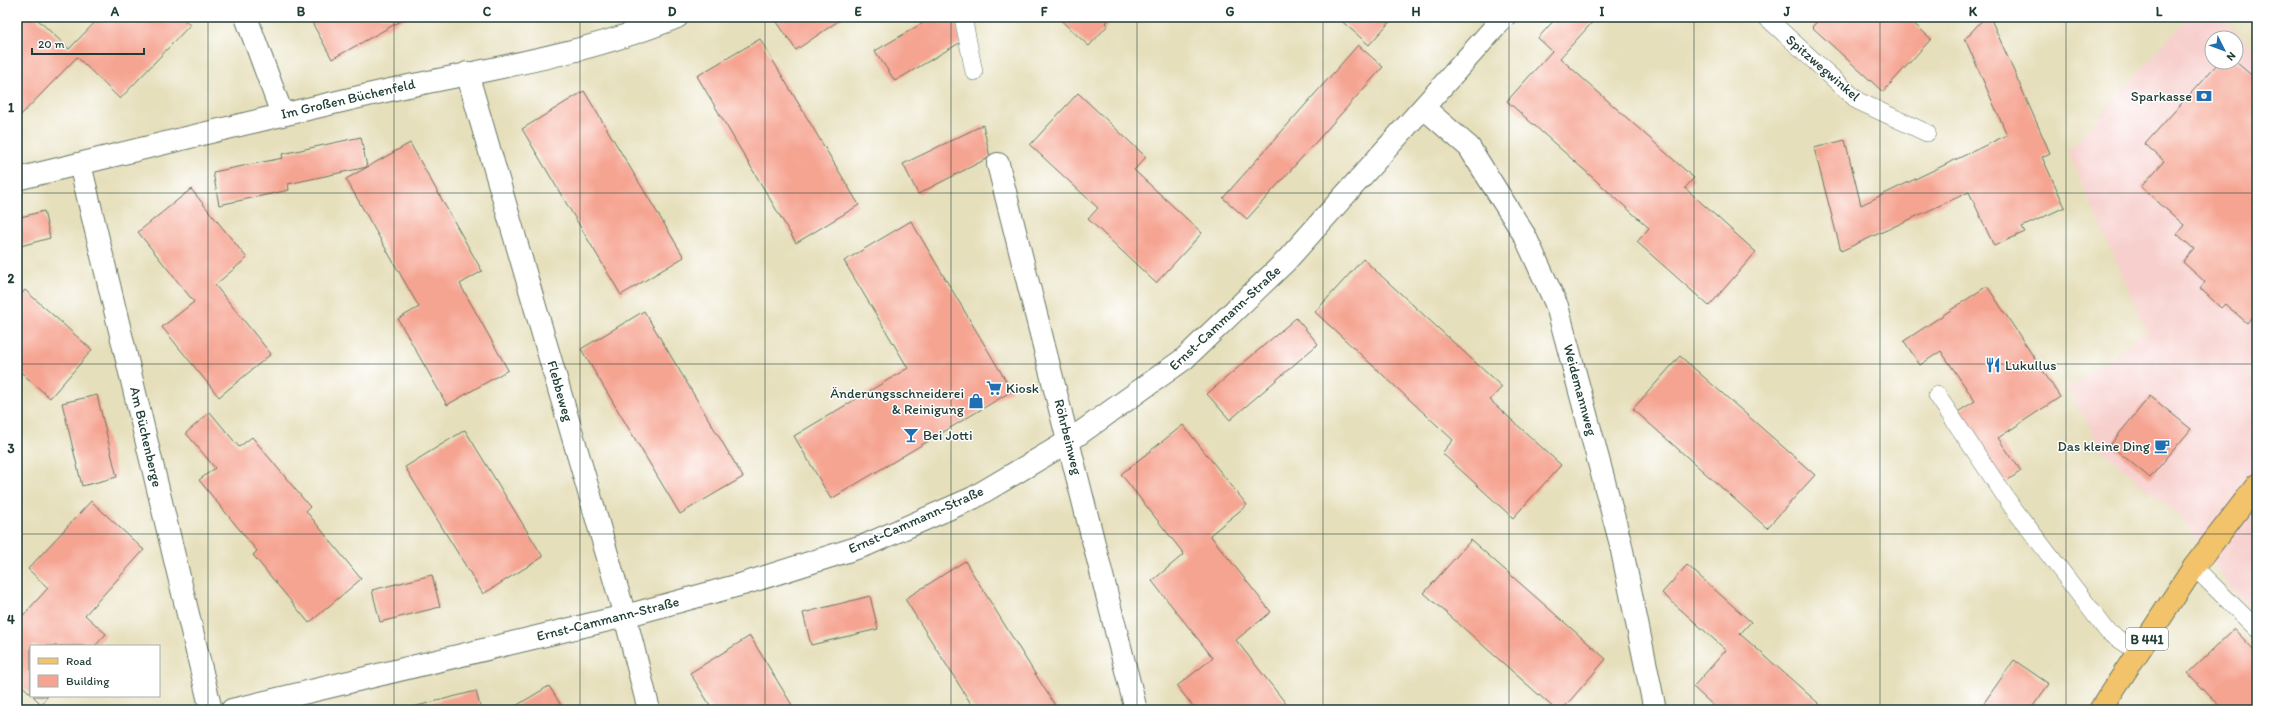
<svg xmlns="http://www.w3.org/2000/svg" width="2274" height="727" viewBox="0 0 2274 727" font-family="Itim,sans-serif">
  <rect width="100%" height="100%" fill="#fff"/>
  <filter id="ink" filterUnits="userSpaceOnUse"><feTurbulence type="fractalNoise" baseFrequency=".025" numOctaves="2"/><feDisplacementMap in="SourceGraphic" scale="8" xChannelSelector="R" yChannelSelector="G"/><feConvolveMatrix kernelMatrix="1 2 1 2 8 2 1 2 1" color-interpolation-filters="sRGB"/></filter>
  <filter id="wash" filterUnits="userSpaceOnUse"><feTurbulence type="fractalNoise" baseFrequency=".012" numOctaves="4" result="noise"/><feDisplacementMap in="SourceGraphic" scale="16" xChannelSelector="R" yChannelSelector="G"/><feGaussianBlur stdDeviation="0.9" result="paint"/><feColorMatrix in="noise" values="0 0 0 0 0 0 0 0 0 0 0 0 0 0 0 0 0 1.4 0 .05"/><feComposite in="paint" operator="in"/></filter>
  <g filter="url(#wash)">
    <rect width="100%" height="100%" fill="#e6dfbb"/>
    <!-- built -->
    <path fill="#f7d0ce" fill-rule="evenodd" d="M 2188,17 L 2220,17 L 2257,51 L 2257,614 L 2230,587 L 2182,518 L 2102,450 L 2068,389 L 2147,331 L 2068,152 ZM 2212,38 L 2236,38 L 2236,62 L 2212,62 Z"/>
    <g id="blocks">
      <!-- building -->
      <g fill="#f6a492">
        <polygon points="18,17 35,17 69,49 100,17 181,17 190,25 120,99 77,57 17,119"/>
        <polygon points="309,17 408,17 332,59"/>
        <polygon points="784,17 844,17 796,50 777,22"/>
        <polygon points="933,17 954,17 961,42 895,81 875,51"/>
        <polygon points="1057,17 1111,17 1106,23 1108,25 1089,46"/>
        <polygon points="1337,17 1394,17 1369,45"/>
        <polygon points="1557,17 1597,17 1560,58 1694,178 1685,188 1756,252 1709,306 1637,242 1649,228 1507,101 1552,51 1538,38"/>
        <polygon points="1821,17 1907,17 1931,39 1883,92 1812,27"/>
        <polygon points="1985,17 1990,17 2050,153 2042,157 2065,207 2022,227 2025,232 1994,246 1969,192 1841,251 1814,148 1845,140 1861,205 2007,135 1965,39"/>
        <polygon points="760,39 859,205 796,243 697,76"/>
        <polygon points="1358,45 1383,67 1247,219 1223,198"/>
        <polygon points="2219,62 2236,62 2257,80 2257,312 2247,323 2225,304 2221,308 2200,288 2205,282 2183,262 2194,249 2177,234 2184,225 2141,187 2164,161 2145,144"/>
        <polygon points="584,91 684,257 621,295 522,129"/>
        <polygon points="1078,93 1146,157 1134,170 1202,233 1156,283 1088,219 1098,208 1030,145"/>
        <polygon points="983,125 990,157 918,194 903,164"/>
        <polygon points="361,137 367,167 288,184 289,190 219,205 213,172 283,158 282,154"/>
        <polygon points="410,143 482,271 460,284 508,370 447,405 398,319 419,307 346,179"/>
        <polygon points="191,189 247,258 215,285 271,354 219,397 162,327 194,302 138,232"/>
        <polygon points="44,211 50,238 17,247 17,218"/>
        <polygon points="911,221 1012,391 831,499 794,436 908,368 844,261"/>
        <polygon points="1363,259 1502,387 1490,400 1561,465 1513,518 1442,453 1453,440 1315,312"/>
        <polygon points="1987,286 2060,397 1998,438 2021,471 2004,483 1956,413 1975,401 1941,351 1920,365 1904,341"/>
        <polygon points="25,290 92,350 50,398 17,369 17,299"/>
        <polygon points="644,311 743,477 680,514 581,349"/>
        <polygon points="1296,318 1318,344 1230,420 1207,394"/>
        <polygon points="1680,356 1815,475 1767,528 1633,409"/>
        <polygon points="97,395 117,477 82,486 62,403"/>
        <polygon points="2150,396 2191,429 2150,478 2110,445"/>
        <polygon points="210,412 239,447 252,437 310,507 306,511 361,579 309,623 253,555 257,551 199,480 215,468 186,433"/>
        <polygon points="1183,425 1247,505 1210,535 1271,612 1236,640 1291,710 1196,710 1177,686 1213,658 1152,581 1184,554 1121,474"/>
        <polygon points="465,430 543,557 483,594 405,467"/>
        <polygon points="91,501 144,550 85,615 106,634 95,646 31,646 31,694 17,681 17,622 48,588 28,569"/>
        <polygon points="1471,540 1606,659 1562,710 1556,710 1424,593"/>
        <polygon points="965,561 1034,672 1058,710 975,710 956,680 905,599"/>
        <polygon points="1687,565 1751,622 1740,634 1826,710 1718,710 1693,687 1726,650 1662,593"/>
        <polygon points="432,575 440,607 380,622 372,590"/>
        <polygon points="870,596 878,629 811,645 803,613"/>
        <polygon points="2234,629 2257,653 2257,710 2223,710 2188,673"/>
        <polygon points="750,636 795,710 713,710 690,673"/>
        <polygon points="2014,660 2049,684 2030,710 1986,710 1981,707"/>
        <polygon points="549,686 564,710 509,710"/>
        <polygon points="476,691 481,710 406,710 405,709"/>
        <polygon points="33,696 48,696 41,704"/>
      </g>
    </g>
  </g>
  <g filter="url(#ink)">
    <use href="#blocks" fill-opacity="0" stroke="#657663" stroke-width="1"/>
    <g fill="none" stroke-linecap="round" stroke-linejoin="round">
      <defs>
        <g id="lane">
          <polyline points="963,17 974,72"/>
          <polyline points="1766,17 1858,101 1927,133"/>
          <polyline points="1937,395 2011,505 2108,632 2138,652"/>
          <polyline points="2194,567 2257,629"/>
        </g>
        <g id="street">
          <polyline points="246,17 282,114"/>
          <polyline points="467,73 625,616 649,710"/>
          <polyline points="1424,108 1469,147 1525,236 1557,306 1620,541 1655,710"/>
          <polyline points="80,164 211,710"/>
          <polyline points="998,164 1136,710"/>
          <path d="M 17,179 C 141,149 265,118 390,90 C 486,69 585,55 677,17"/>
          <polyline points="232,710 625,616 743,584 866,545 973,498 1069,441 1184,359 1286,261 1504,17"/>
        </g>
        <polyline id="primary" points="2100,710 2194,567 2257,485"/>
      </defs>
      <!-- lane casing -->
      <use href="#lane" stroke="#657663" stroke-width="18"/>
      <!-- street casing -->
      <use href="#street" stroke="#657663" stroke-width="24"/>
      <!-- primary casing -->
      <use href="#primary" stroke="#657663" stroke-width="24"/>
      <!-- lane -->
      <use href="#lane" stroke="#fff" stroke-width="17"/>
      <!-- street -->
      <use href="#street" stroke="#fff" stroke-width="22"/>
      <!-- primary -->
      <use href="#primary" stroke="#f2c36a" stroke-width="22"/>
    </g>
  </g>
  <!-- grid -->
  <path fill="none" stroke="#1f3d34" stroke-width="1" stroke-opacity="0.55" d="M 208,17 L 208,710M 394,17 L 394,710M 580,17 L 580,710M 765,17 L 765,710M 951,17 L 951,710M 1137,17 L 1137,710M 1323,17 L 1323,710M 1509,17 L 1509,710M 1694,17 L 1694,710M 1880,17 L 1880,710M 2066,17 L 2066,710M 17,193 L 2257,193M 17,364 L 2257,364M 17,534 L 2257,534"/>
  <!-- icons -->
  <defs>
    <symbol id="bank-bare" viewBox="-9 -9 18 18"><path d="M-6-4H6V4H-6ZM0-2.3a2.3 2.3 0 1 0 0 4.6a2.3 2.3 0 1 0 0-4.6Z" fill="#1f6fb2" stroke="#fff" stroke-width="2.5" paint-order="stroke"/></symbol>
    <symbol id="restaurant-bare" viewBox="-9 -9 18 18"><path d="M-5-6h1v4h1v-4h1v4h1v-4h1v5L-1.5 .5V6h-2V.5L-5-1ZM5-6V6H3V1.5H1.5Q1.5-4 5-6Z" fill="#1f6fb2" stroke="#fff" stroke-width="2.5" paint-order="stroke"/></symbol>
    <symbol id="supermarket-bare" viewBox="-9 -9 18 18"><path d="M-6-5.5h2.5l.6 2H6L4.5 2H-2.5L-4.4-4H-6ZM-1.5 3.2a1.3 1.3 0 1 0 .1 0ZM3 3.2a1.3 1.3 0 1 0 .1 0Z" fill="#1f6fb2" stroke="#fff" stroke-width="2.5" paint-order="stroke"/></symbol>
    <symbol id="shop-bare" viewBox="-9 -9 18 18"><path d="M-5-2.5h2.3a2.7 3.5 0 0 1 5.4 0H5L5.5 6h-11ZM-1.5-2.5h3a1.5 2.3 0 0 0-3 0Z" fill="#1f6fb2" stroke="#fff" stroke-width="2.5" paint-order="stroke"/></symbol>
    <symbol id="bar-bare" viewBox="-9 -9 18 18"><path d="M-6-5H6L.8 .8V4.5H3.5V6h-7V4.5H-.8V.8Z" fill="#1f6fb2" stroke="#fff" stroke-width="2.5" paint-order="stroke"/></symbol>
    <symbol id="cafe-bare" viewBox="-9 -9 18 18"><path d="M-5.5-4.5H6V0H3Q3 3.5 0 3.5H-2.5Q-5.5 3.5-5.5 0ZM3-3.2v2h1.7v-2ZM-6 4.5H4V6H-6Z" fill="#1f6fb2" stroke="#fff" stroke-width="2.5" paint-order="stroke"/></symbol>
  </defs>
  <g fill-rule="evenodd">
    <use href="#bank-bare" x="2193" y="85" width="22" height="22"/>
    <use href="#restaurant-bare" x="1982" y="354" width="22" height="22"/>
    <use href="#supermarket-bare" x="983" y="377" width="22" height="22"/>
    <use href="#shop-bare" x="965" y="390" width="22" height="22"/>
    <use href="#bar-bare" x="900" y="424" width="22" height="22"/>
    <use href="#cafe-bare" x="2151" y="435" width="22" height="22"/>
  </g>
  <g text-anchor="middle" dominant-baseline="central" stroke-width="3" stroke-linejoin="round" paint-order="stroke">
    <!-- shield labels -->
    <rect fill="#fff" stroke="#627771" stroke-width="1" x="2126" y="628" width="42" height="22" rx="3"/>
    <g font-size="13" font-weight="bold" fill="#1f3d34">
      <text x="2147" y="639">B 441</text>
    </g>
    <!-- street labels -->
    <g font-size="14" fill="#1f3d34" stroke="#fff">
      <text transform="translate(1823 68) rotate(41)">Spitzwegwinkel</text>
      <text transform="translate(348 99) rotate(-13)">Im Großen Büchenfeld</text>
      <text transform="translate(1225 318) rotate(-43)">Ernst-Cammann-Straße</text>
      <text transform="translate(1580 390) rotate(75)">Weidemannweg</text>
      <text transform="translate(560 391) rotate(74)">Flebbeweg</text>
      <text transform="translate(146 437) rotate(77)">Am Büchenberge</text>
      <text transform="translate(1068 437) rotate(76)">Röhrbeinweg</text>
      <text transform="translate(916 520) rotate(-24)">Ernst-Cammann-Straße</text>
      <text transform="translate(608 619) rotate(-14)">Ernst-Cammann-Straße</text>
    </g>
    <!-- poi labels -->
    <g font-size="14" fill="#1f3d34" stroke="#fff" text-anchor="end">
      <text x="2192" y="96">Sparkasse</text>
      <text x="2005" y="365" text-anchor="start">Lukullus</text>
      <text x="1006" y="388" text-anchor="start">Kiosk</text>
      <text x="964" y="393">Änderungsschneiderei<tspan x="964" dy="16">&amp; Reinigung</tspan></text>
      <text x="923" y="435" text-anchor="start">Bei Jotti</text>
      <text x="2150" y="446">Das kleine Ding</text>
    </g>
  </g>
  <!-- margin -->
  <rect width="2274" height="727" fill="none" stroke="#fff" stroke-width="44"/>
  <!-- legend -->
  <rect x="30" y="645" width="130" height="52" fill="#ffffff" stroke="#a5b1ae"/>
  <rect x="38" y="658" width="20" height="6" fill="#f2c36a" stroke="#a5b1ae"/>
  <text x="66" y="665" font-size="12" fill="#1f3d34">Road</text>
  <rect x="38" y="675" width="20" height="12" fill="#f6a492" stroke="#a5b1ae"/>
  <text x="66" y="685" font-size="12" fill="#1f3d34">Building</text>
  <!-- north arrow -->
  <g transform="translate(2224 50) rotate(132)"><circle r="19" fill="#ffffff" stroke="#a5b1ae"/>
  <path d="M0-3L7 15L0 10L-7 15Z" fill="#1f6fb2"/>
  <text y="-6" font-size="11" font-weight="bold" text-anchor="middle" fill="#1f3d34">N</text>
  </g>
  <!-- scale -->
  <path d="M32 48v6h112v-6" fill="none" stroke="#1f3d34" stroke-width="2"/>
  <text x="38" y="48" font-size="12" fill="#1f3d34" stroke="#ffffff" stroke-width="3" paint-order="stroke">20 m</text>
  <rect x="22" y="22" width="2230" height="683" fill="none" stroke="#1f3d34" stroke-width="1.5"/>
  <g font-size="13" text-anchor="middle" font-weight="bold" fill="#1f3d34">
    <text x="115" y="16">A</text>
    <text x="301" y="16">B</text>
    <text x="487" y="16">C</text>
    <text x="672" y="16">D</text>
    <text x="858" y="16">E</text>
    <text x="1044" y="16">F</text>
    <text x="1230" y="16">G</text>
    <text x="1416" y="16">H</text>
    <text x="1602" y="16">I</text>
    <text x="1787" y="16">J</text>
    <text x="1973" y="16">K</text>
    <text x="2159" y="16">L</text>
    <text x="11" y="112">1</text>
    <text x="11" y="283">2</text>
    <text x="11" y="453">3</text>
    <text x="11" y="624">4</text>
  </g>
</svg>
